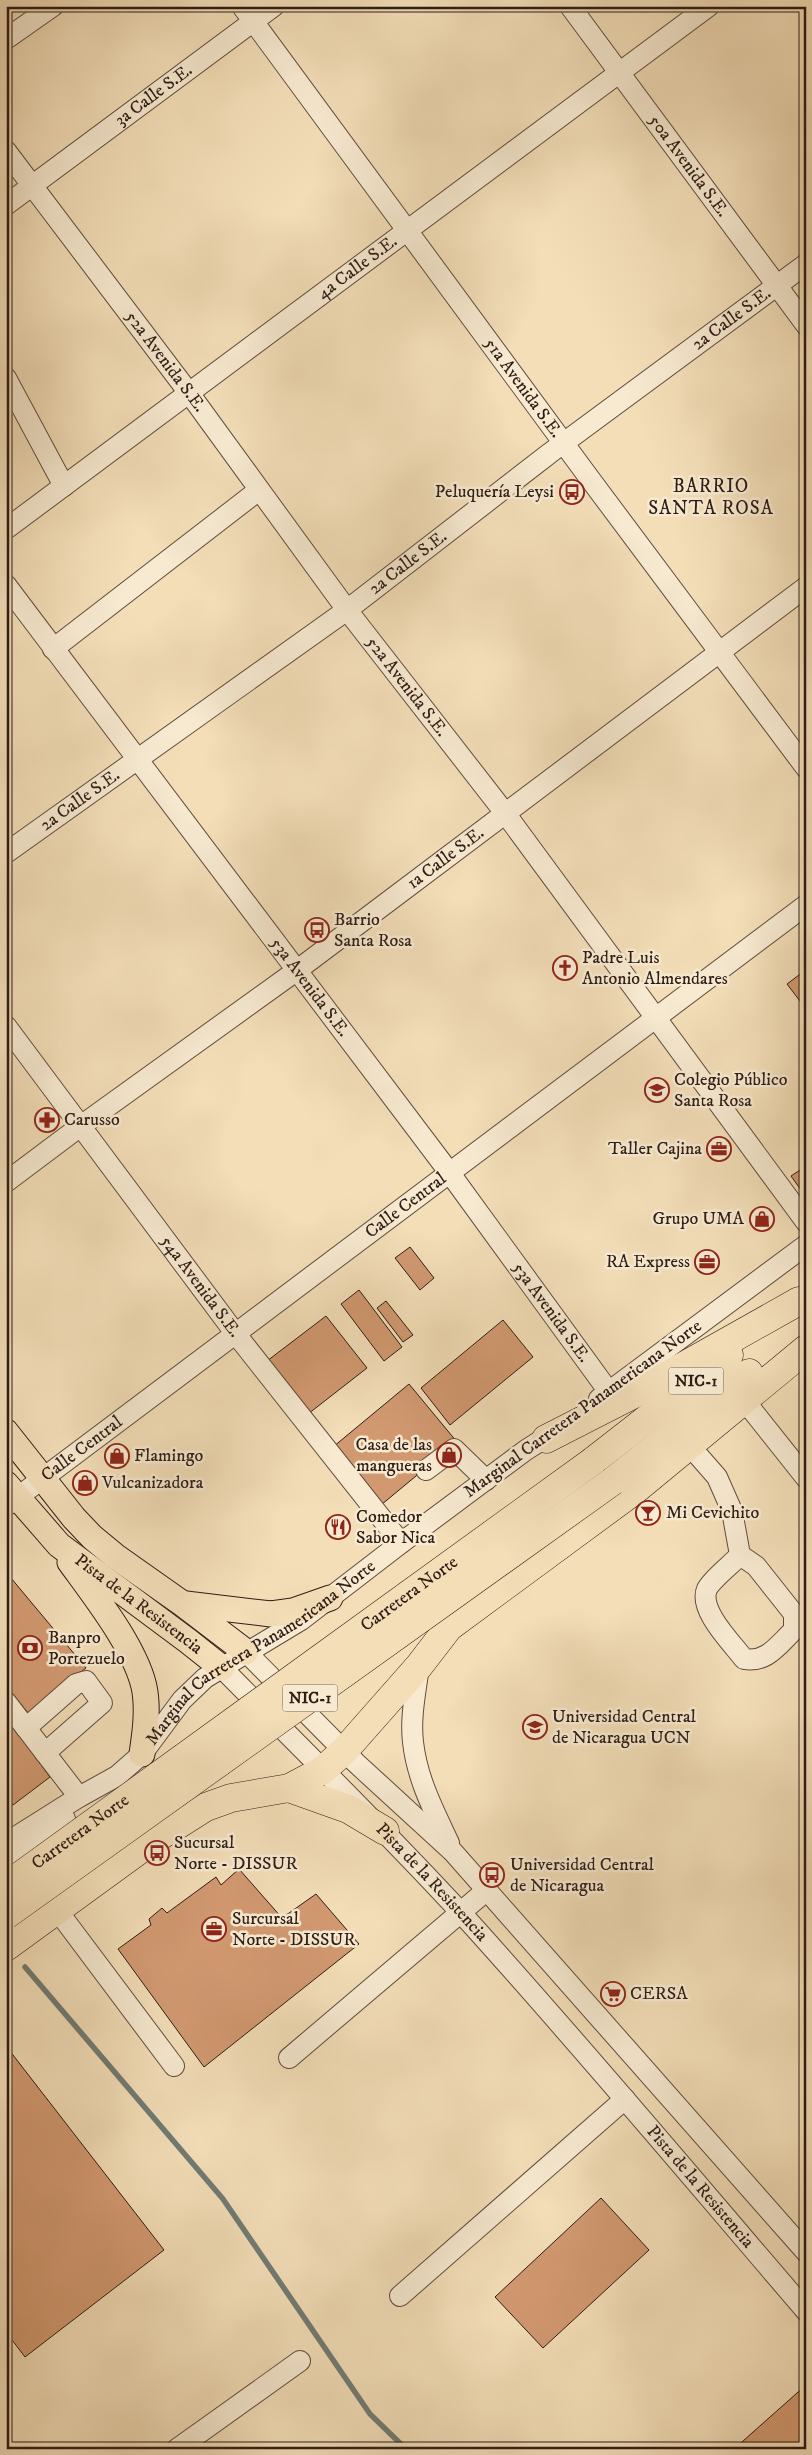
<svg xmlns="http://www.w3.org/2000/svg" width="812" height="2455" viewBox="0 0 812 2455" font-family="'IM FELL DW Pica',serif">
  <rect width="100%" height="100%" fill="#f3deb8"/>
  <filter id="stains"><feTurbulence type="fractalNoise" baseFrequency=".004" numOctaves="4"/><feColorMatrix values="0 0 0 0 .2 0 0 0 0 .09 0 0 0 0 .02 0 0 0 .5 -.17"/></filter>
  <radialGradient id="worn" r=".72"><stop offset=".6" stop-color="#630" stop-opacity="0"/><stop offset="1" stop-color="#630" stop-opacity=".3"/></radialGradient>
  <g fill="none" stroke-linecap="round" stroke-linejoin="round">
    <!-- stream -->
    <polyline stroke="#707c74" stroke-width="5.5" points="25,1967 223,2199 370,2414 406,2449"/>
  </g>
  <!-- building -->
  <g fill="#d29971" stroke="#2e1c15">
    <polygon points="803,972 806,975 806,1009 787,984"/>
    <polygon points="806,1166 806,1197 791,1176"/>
    <polygon points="410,1247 434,1278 420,1290 395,1258"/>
    <polygon points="359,1290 402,1347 384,1361 341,1304"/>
    <polygon points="386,1301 413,1335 403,1342 377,1308"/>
    <polygon points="326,1316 367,1368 308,1414 267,1361"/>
    <polygon points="503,1320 533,1357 450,1425 421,1388"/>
    <polygon points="409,1384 457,1442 381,1505 333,1447"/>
    <polygon points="6,1572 86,1668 28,1713 6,1686"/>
    <polygon points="6,1717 50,1777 13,1805 6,1795"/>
    <polygon points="6,1797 12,1806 6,1810"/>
    <polygon points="239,1869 282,1918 316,1894 359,1944 204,2067 118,1949 151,1925 149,1919 162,1908 167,1913 216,1877 221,1885"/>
    <polygon points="6,2046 164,2250 25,2357 6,2332"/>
    <polygon points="601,2198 649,2250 543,2348 495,2297"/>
    <polygon points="806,2385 806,2449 734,2449"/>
  </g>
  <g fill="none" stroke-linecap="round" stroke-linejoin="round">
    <defs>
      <g id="minor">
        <path id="s1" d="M 242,6 L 590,479 L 806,768"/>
        <path id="s2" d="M 570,6 L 806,325"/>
        <polyline points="6,39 53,6"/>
        <path id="s3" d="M 6,151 L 189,393 L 347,610 L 505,813 L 806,1222"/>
        <path id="s4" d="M 6,205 L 274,6"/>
        <polyline points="6,378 64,486"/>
        <path id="s5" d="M 6,529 L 709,6"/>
        <path id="s6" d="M 6,585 L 449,1172 L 609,1392"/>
        <polyline points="53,649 259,490"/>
        <path id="s7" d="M 6,853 L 347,610 L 550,453 L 806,264"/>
        <path id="s8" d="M 6,1026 L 235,1333 L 401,1543"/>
        <path id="s9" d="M 6,1182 L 82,1125 L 296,971 L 806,587"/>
        <polyline points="599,1399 806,1245"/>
        <polyline points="744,1400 806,1478"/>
        <path d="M 689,1445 L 717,1477 L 732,1511 L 740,1555 L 756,1566 L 794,1614 L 794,1630 C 778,1645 767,1663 744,1659 C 732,1643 698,1610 707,1589 C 712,1579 732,1564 740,1555"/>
        <polyline points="426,1470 454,1449 486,1480"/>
        <path id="s10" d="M 6,1506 L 806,905"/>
        <polyline points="246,1652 356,1763 453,1852 806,2252"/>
        <path d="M 419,1666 C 416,1690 410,1717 413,1742 C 417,1779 434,1811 449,1843"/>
        <path id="s11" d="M 222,1668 C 303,1750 385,1830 463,1915 C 580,2044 692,2178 806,2311"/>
        <polyline points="6,1702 79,1797"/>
        <polyline points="26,1728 76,1684 86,1681 102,1703 45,1753"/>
        <path id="s12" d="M 6,1843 L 79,1797 L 117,1776 L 142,1754 L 182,1700 L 205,1678 L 301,1620 L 401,1543 L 526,1450 L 556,1431"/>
        <polyline points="6,1863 65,1819"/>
        <polyline points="57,1910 174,2066"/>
        <polyline points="289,2058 487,1890"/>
        <polyline points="400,2296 625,2099"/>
        <polyline points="177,2449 300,2361"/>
      </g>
      <g id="major">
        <polyline points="6,1432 74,1518 92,1537 115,1556 183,1604 246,1652"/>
        <path id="s13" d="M 6,1484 L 59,1545 L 188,1641 L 222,1668"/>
        <path d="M 70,1562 C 94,1595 139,1652 145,1692 C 148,1713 145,1733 142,1754"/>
        <polyline points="186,1604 271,1614 293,1611 330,1598"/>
      </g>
      <g id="highway">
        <polyline points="546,1439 634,1394 799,1301"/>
        <polyline points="593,1461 729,1355"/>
        <polyline points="613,1481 749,1373"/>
        <polyline points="289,1788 348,1809 385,1831"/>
        <polyline points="6,1947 149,1843 206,1807 231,1798 289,1788 323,1770 344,1751 419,1666 449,1627 635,1490 806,1349"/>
      </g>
    </defs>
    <!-- minor casing -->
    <use href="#minor" stroke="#5f4c3e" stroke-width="22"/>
    <!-- major casing -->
    <use href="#major" stroke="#2e1c15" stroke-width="27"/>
    <!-- highway casing -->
    <use href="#highway" stroke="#2e1c15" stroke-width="29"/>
    <!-- minor -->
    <use href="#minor" stroke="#f7ead1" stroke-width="20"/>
    <!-- major -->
    <use href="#major" stroke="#f3deb8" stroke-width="25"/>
    <!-- highway -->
    <use href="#highway" stroke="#f3deb8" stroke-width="28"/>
    <defs>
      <g id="highway-bridge">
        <path id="s14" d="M 6,1886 L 593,1461"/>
        <polyline points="6,1915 613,1481"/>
      </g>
    </defs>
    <!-- highway-bridge casing -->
    <use href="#highway-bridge" stroke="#2e1c15" stroke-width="29" stroke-linecap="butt"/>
    <!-- highway-bridge -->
    <use href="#highway-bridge" stroke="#f3deb8" stroke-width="28"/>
  </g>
  <!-- icons -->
  <defs>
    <symbol id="bus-ring" viewBox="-11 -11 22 22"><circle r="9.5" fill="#f7ead1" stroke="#8f2418" stroke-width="1.5"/><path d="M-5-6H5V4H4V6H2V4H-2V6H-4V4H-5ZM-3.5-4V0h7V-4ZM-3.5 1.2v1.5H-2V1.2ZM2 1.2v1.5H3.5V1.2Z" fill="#8f2418"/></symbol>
    <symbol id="church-ring" viewBox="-11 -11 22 22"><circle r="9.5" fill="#f7ead1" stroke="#8f2418" stroke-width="1.5"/><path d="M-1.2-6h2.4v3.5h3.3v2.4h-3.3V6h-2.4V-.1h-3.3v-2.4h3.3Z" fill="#8f2418"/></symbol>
    <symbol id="school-ring" viewBox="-11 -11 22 22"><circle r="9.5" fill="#f7ead1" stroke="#8f2418" stroke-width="1.5"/><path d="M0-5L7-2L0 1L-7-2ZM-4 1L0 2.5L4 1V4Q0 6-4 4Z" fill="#8f2418"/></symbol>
    <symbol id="pharmacy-ring" viewBox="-11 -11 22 22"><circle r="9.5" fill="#f7ead1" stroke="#8f2418" stroke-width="1.5"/><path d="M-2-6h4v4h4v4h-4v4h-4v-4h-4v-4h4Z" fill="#8f2418"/></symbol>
    <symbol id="office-ring" viewBox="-11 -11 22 22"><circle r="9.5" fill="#f7ead1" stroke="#8f2418" stroke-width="1.5"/><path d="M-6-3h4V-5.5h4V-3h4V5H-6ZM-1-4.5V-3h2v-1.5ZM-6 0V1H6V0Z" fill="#8f2418"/></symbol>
    <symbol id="shop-ring" viewBox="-11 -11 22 22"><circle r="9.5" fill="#f7ead1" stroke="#8f2418" stroke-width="1.5"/><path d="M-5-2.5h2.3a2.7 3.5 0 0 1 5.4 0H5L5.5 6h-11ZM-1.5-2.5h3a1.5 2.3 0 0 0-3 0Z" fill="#8f2418"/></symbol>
    <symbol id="bar-ring" viewBox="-11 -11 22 22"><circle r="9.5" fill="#f7ead1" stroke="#8f2418" stroke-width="1.5"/><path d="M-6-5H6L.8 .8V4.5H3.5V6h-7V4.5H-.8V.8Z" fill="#8f2418"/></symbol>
    <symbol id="restaurant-ring" viewBox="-11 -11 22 22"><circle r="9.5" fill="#f7ead1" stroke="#8f2418" stroke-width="1.5"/><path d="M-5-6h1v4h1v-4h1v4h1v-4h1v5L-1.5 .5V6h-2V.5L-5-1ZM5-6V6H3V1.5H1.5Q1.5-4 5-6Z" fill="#8f2418"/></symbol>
    <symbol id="bank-ring" viewBox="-11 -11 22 22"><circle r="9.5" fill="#f7ead1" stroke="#8f2418" stroke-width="1.5"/><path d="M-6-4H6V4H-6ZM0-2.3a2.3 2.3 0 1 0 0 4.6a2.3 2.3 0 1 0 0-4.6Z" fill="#8f2418"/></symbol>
    <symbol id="university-ring" viewBox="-11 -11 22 22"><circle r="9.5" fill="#f7ead1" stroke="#8f2418" stroke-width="1.5"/><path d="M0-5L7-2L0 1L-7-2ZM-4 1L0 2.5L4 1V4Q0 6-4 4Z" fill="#8f2418"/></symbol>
    <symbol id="supermarket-ring" viewBox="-11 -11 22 22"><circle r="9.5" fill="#f7ead1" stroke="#8f2418" stroke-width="1.5"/><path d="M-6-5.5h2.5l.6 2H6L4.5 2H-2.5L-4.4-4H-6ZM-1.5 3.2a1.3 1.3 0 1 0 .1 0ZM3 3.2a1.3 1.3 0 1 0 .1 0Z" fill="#8f2418"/></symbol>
  </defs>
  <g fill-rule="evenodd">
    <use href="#bus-ring" x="558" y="478" width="28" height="28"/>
    <use href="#bus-ring" x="303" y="916" width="28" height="28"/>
    <use href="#church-ring" x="551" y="954" width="28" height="28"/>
    <use href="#school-ring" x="643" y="1076" width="28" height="28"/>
    <use href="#pharmacy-ring" x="33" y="1106" width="28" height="28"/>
    <use href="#office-ring" x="705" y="1135" width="28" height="28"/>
    <use href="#shop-ring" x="748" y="1205" width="28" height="28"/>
    <use href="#office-ring" x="693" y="1248" width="28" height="28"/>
    <use href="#shop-ring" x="435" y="1441" width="28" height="28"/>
    <use href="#shop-ring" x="103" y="1442" width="28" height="28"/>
    <use href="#shop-ring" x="71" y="1469" width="28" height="28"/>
    <use href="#bar-ring" x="634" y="1499" width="28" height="28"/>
    <use href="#restaurant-ring" x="324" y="1513" width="28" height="28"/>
    <use href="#bank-ring" x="16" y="1634" width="28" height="28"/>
    <use href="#university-ring" x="521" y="1713" width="28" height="28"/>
    <use href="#bus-ring" x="143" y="1839" width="28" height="28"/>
    <use href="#bus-ring" x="478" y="1861" width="28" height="28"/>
    <use href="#office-ring" x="200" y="1915" width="28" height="28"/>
    <use href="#supermarket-ring" x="599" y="1980" width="28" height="28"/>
  </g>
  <g text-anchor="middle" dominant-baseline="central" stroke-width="5" stroke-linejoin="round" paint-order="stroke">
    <!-- shield labels -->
    <g fill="#f7ead1" stroke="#6a5a4d" stroke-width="1">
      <rect x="668.5" y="1367.5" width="55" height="27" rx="4"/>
      <rect x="282.5" y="1684.5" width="55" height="27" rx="4"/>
    </g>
    <g font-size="16" font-weight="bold" fill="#2e1c15">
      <text x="696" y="1381">NIC-1</text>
      <text x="310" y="1698">NIC-1</text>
    </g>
    <!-- street labels -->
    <g font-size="18" fill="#2e1c15" stroke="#f7ead1">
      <text stroke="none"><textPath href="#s4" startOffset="184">3a Calle S.E.</textPath></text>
      <text stroke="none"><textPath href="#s2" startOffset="199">50a Avenida S.E.</textPath></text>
      <text stroke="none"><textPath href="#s5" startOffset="438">4a Calle S.E.</textPath></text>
      <text stroke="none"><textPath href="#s7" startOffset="901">2a Calle S.E.</textPath></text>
      <text stroke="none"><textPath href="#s3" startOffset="264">52a Avenida S.E.</textPath></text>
      <text stroke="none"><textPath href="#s1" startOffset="474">51a Avenida S.E.</textPath></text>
      <text stroke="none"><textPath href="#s7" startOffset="496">2a Calle S.E.</textPath></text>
      <text stroke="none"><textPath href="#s3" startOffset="669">52a Avenida S.E.</textPath></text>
      <text stroke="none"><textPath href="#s7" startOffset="91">2a Calle S.E.</textPath></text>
      <text stroke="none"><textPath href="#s9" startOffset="546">1a Calle S.E.</textPath></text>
      <text stroke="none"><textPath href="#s6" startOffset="504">53a Avenida S.E.</textPath></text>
      <text stroke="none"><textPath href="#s10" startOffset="500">Calle Central</textPath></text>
      <text stroke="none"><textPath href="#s8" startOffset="325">54a Avenida S.E.</textPath></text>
      <text stroke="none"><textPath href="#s6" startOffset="909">53a Avenida S.E.</textPath></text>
      <text transform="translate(583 1409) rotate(-36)">Marginal Carretera Panamericana Norte</text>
      <text stroke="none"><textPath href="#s10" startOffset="95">Calle Central</textPath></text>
      <text stroke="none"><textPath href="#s14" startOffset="498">Carretera Norte</textPath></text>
      <text stroke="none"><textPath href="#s13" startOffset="180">Pista de la Resistencia</textPath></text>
      <text stroke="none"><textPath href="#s12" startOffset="321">Marginal Carretera Panamericana Norte</textPath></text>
      <text stroke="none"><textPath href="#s14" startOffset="92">Carretera Norte</textPath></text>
      <text stroke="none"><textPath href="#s11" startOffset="300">Pista de la Resistencia</textPath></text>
      <text stroke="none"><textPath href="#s11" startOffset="706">Pista de la Resistencia</textPath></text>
    </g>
    <!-- poi labels -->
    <g font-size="18" fill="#2e1c15" stroke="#f7ead1" text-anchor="start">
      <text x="554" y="492" text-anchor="end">Peluquería Leysi</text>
      <text x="334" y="920">Barrio<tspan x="334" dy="21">Santa Rosa</tspan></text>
      <text x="582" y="958">Padre Luis<tspan x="582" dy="21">Antonio Almendares</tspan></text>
      <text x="674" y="1080">Colegio Público<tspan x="674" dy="21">Santa Rosa</tspan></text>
      <text x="64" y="1120">Carusso</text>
      <text x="702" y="1149" text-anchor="end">Taller Cajina</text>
      <text x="744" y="1219" text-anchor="end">Grupo UMA</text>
      <text x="690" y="1262" text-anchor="end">RA Express</text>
      <text x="432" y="1445" text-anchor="end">Casa de las<tspan x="432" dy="21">mangueras</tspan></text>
      <text x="134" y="1456">Flamingo</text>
      <text x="102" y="1483">Vulcanizadora</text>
      <text x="666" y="1513">Mi Cevichito</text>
      <text x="356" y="1517">Comedor<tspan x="356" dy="21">Sabor Nica</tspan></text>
      <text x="48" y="1638">Banpro<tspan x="48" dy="21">Portezuelo</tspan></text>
      <text x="552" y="1717">Universidad Central<tspan x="552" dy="21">de Nicaragua UCN</tspan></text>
      <text x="174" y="1843">Sucursal<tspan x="174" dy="21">Norte - DISSUR</tspan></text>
      <text x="510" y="1865">Universidad Central<tspan x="510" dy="21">de Nicaragua</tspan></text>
      <text x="232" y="1919">Surcursal<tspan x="232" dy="21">Norte - DISSUR</tspan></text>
      <text x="630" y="1994">CERSA</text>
    </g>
    <!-- neighbourhood labels -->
    <g font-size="19" letter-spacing="1" fill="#2e1c15" stroke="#f7ead1">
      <text x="711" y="486">BARRIO<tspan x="711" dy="22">SANTA ROSA</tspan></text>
    </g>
  </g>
  <!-- margin -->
  <rect width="812" height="2455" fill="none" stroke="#f3deb8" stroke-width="25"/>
  <rect x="8" y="8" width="797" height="2440" fill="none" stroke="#2e1c15" stroke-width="2.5"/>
  <rect x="12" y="12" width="787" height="2430" fill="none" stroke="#2e1c15"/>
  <rect width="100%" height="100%" filter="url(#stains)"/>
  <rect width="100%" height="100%" fill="url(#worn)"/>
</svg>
